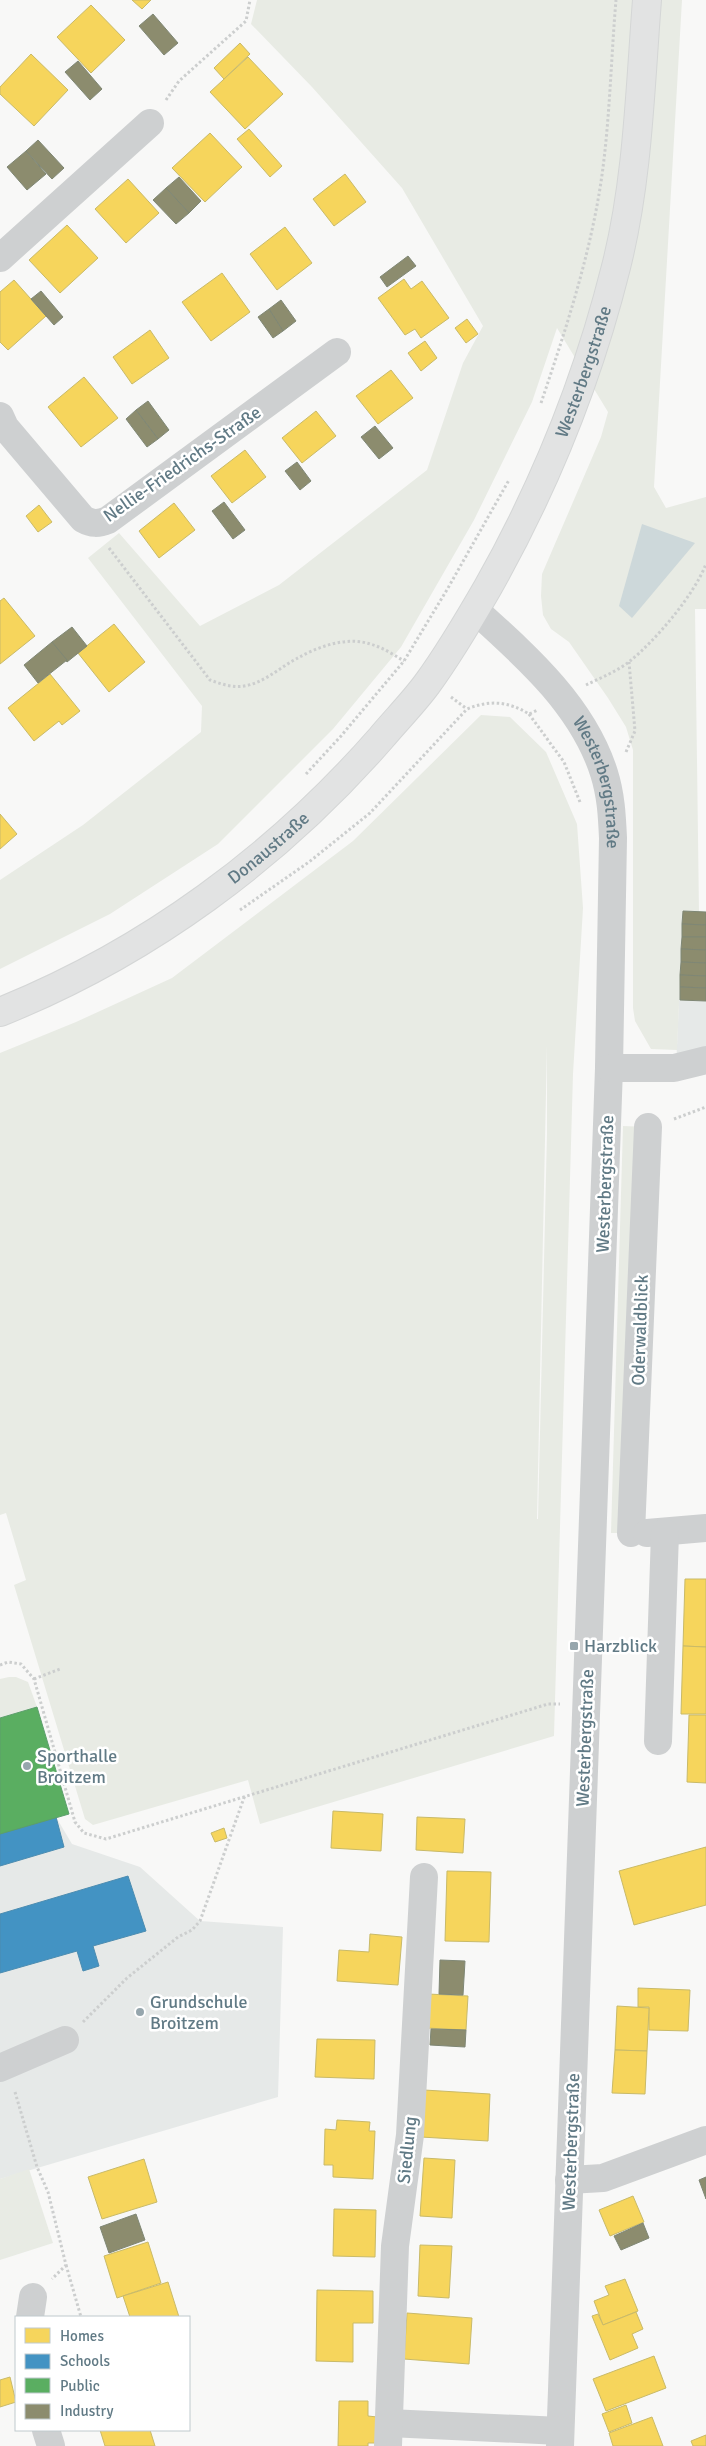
<svg xmlns="http://www.w3.org/2000/svg" width="706" height="2446" viewBox="0 0 706 2446" font-family="Signika,sans-serif">
  <rect width="100%" height="100%" fill="#f8f8f7"/>
  <!-- built -->
  <g fill="#e6e9e8">
    <polygon points="683,911 706,912 706,1060 676,1068"/>
    <polygon points="56,1817 72,1844 140,1867 200,1921 283,1927 278,2097 0,2179 0,1834"/>
  </g>
  <!-- green -->
  <g fill="#e8ebe4" fill-rule="evenodd">
    <polygon points="257,0 682,0 654,487 666,508 706,497 706,609 695,609 699,912 683,911 677,1050 651,1049 635,1021 633,1008 633,750 626,727 608,698 569,642 551,629 543,615 541,596 542,574 601,437 608,412 557,328 532,402 474,520 401,647 333,729 218,844 110,914 0,969 0,880 83,825 201,732 202,706 88,558 119,533 200,626 279,585 427,470 463,363 483,326 402,188 312,87 251,24"/>
    <path d="M 481,715 L 510,717 L 546,752 L 577,824 L 583,908 L 573,1074 L 554,1736 L 260,1824 L 248,1780 L 93,1825 L 85,1819 L 14,1585 L 26,1580 L 6,1513 L 0,1515 L 0,1053 L 76,1022 L 172,978 L 353,841 ZM 547,1045 L 547,1133 L 538,1519 L 537,1519 Z"/>
    <polygon points="623,1126 648,1127 631,1533 611,1533"/>
    <polygon points="9,1677 16,1677 28,1682 37,1707 0,1718 0,1679"/>
    <polygon points="29,2169 53,2243 0,2260 0,2179"/>
  </g>
  <!-- water -->
  <polygon fill="#cdd8da" points="642,524 695,543 632,618 619,606"/>
  <!-- homes -->
  <g fill="#f6d55c" stroke="#c9ba68">
    <polygon points="132,0 151,0 142,9"/>
    <polygon points="91,5 125,40 91,73 57,37"/>
    <polygon points="240,43 250,54 224,79 214,68"/>
    <polygon points="31,54 68,90 34,126 0,94 0,87"/>
    <polygon points="248,57 283,94 245,129 210,92"/>
    <polygon points="249,129 282,166 270,177 237,139"/>
    <polygon points="210,133 242,167 205,202 172,168"/>
    <polygon points="345,174 366,202 334,226 313,199"/>
    <polygon points="128,179 159,213 126,243 95,209"/>
    <polygon points="67,225 98,258 60,293 29,260"/>
    <polygon points="285,227 312,263 277,290 250,254"/>
    <polygon points="222,273 250,312 211,341 182,302"/>
    <polygon points="404,279 411,289 422,281 449,318 421,338 415,329 405,335 378,298"/>
    <polygon points="14,280 46,316 8,350 0,342 0,292"/>
    <polygon points="467,319 478,334 466,343 455,328"/>
    <polygon points="150,330 169,358 132,384 113,357"/>
    <polygon points="425,341 437,358 421,371 408,353"/>
    <polygon points="391,370 413,398 378,424 356,396"/>
    <polygon points="84,377 118,418 81,447 48,407"/>
    <polygon points="316,411 336,436 302,463 282,438"/>
    <polygon points="245,450 266,477 232,503 211,476"/>
    <polygon points="174,503 195,530 159,558 139,531"/>
    <polygon points="39,505 52,522 38,532 26,516"/>
    <polygon points="4,598 35,636 0,664 0,601"/>
    <polygon points="114,624 145,662 109,692 78,653"/>
    <polygon points="50,674 80,711 62,725 59,721 34,741 8,708"/>
    <polygon points="0,814 17,834 0,849"/>
    <polygon points="685,1579 706,1579 706,1647 683,1646"/>
    <polygon points="683,1646 706,1647 706,1714 681,1714"/>
    <polygon points="689,1715 706,1715 706,1783 687,1782"/>
    <polygon points="333,1811 383,1814 381,1851 331,1848"/>
    <polygon points="417,1817 465,1819 463,1853 416,1850"/>
    <polygon points="224,1828 227,1838 215,1842 211,1833"/>
    <polygon points="706,1847 706,1905 634,1925 619,1871"/>
    <polygon points="447,1871 491,1872 489,1942 445,1941"/>
    <polygon points="370,1934 402,1937 398,1985 337,1981 339,1950 369,1952"/>
    <polygon points="638,1988 690,1990 688,2031 649,2030 649,2007 638,2007"/>
    <polygon points="428,1994 468,1996 466,2030 426,2028"/>
    <polygon points="617,2006 649,2008 647,2051 615,2050"/>
    <polygon points="317,2039 375,2040 374,2079 315,2077"/>
    <polygon points="615,2050 647,2051 645,2094 612,2093"/>
    <polygon points="424,2090 490,2094 488,2141 421,2137"/>
    <polygon points="337,2120 370,2122 369,2131 375,2131 373,2179 333,2177 333,2165 324,2165 325,2129 336,2130"/>
    <polygon points="424,2158 455,2160 452,2218 420,2216"/>
    <polygon points="144,2159 157,2202 102,2219 88,2177"/>
    <polygon points="633,2196 644,2222 610,2236 599,2210"/>
    <polygon points="334,2209 376,2210 375,2257 333,2256"/>
    <polygon points="148,2242 161,2283 117,2298 104,2256"/>
    <polygon points="420,2245 452,2246 449,2298 418,2296"/>
    <polygon points="625,2279 638,2311 603,2325 594,2301 609,2295 605,2286"/>
    <polygon points="168,2282 179,2317 130,2317 123,2296"/>
    <polygon points="317,2290 373,2291 373,2323 353,2323 353,2362 316,2361"/>
    <polygon points="636,2312 643,2329 632,2334 638,2348 610,2360 592,2316 598,2314 603,2325"/>
    <polygon points="407,2313 472,2318 469,2364 404,2359"/>
    <polygon points="654,2356 666,2388 606,2411 593,2379"/>
    <polygon points="10,2377 16,2402 0,2407 0,2380"/>
    <polygon points="339,2401 368,2401 368,2416 377,2417 377,2443 368,2443 368,2446 338,2446"/>
    <polygon points="626,2405 632,2423 609,2432 602,2414"/>
    <polygon points="652,2417 663,2446 613,2446 609,2433"/>
    <polygon points="100,2430 150,2430 155,2446 105,2446"/>
    <polygon points="706,2435 706,2446 693,2446 691,2441"/>
  </g>
  <!-- schools -->
  <g fill="#4393c3" stroke="#4c8cb0">
    <polygon points="56,1817 64,1847 0,1866 0,1834"/>
    <polygon points="128,1876 146,1931 93,1946 99,1966 83,1971 77,1951 0,1973 0,1914"/>
  </g>
  <!-- public -->
  <polygon fill="#5aae61" stroke="#5c9e6c" points="37,1707 69,1814 0,1834 0,1718"/>
  <!-- industry -->
  <g fill="#8c8c6e" stroke="#7f8775">
    <polygon points="153,14 178,43 164,55 139,26"/>
    <polygon points="78,61 102,89 90,100 65,72"/>
    <polygon points="38,140 64,168 52,179 26,151"/>
    <polygon points="26,151 46,174 27,190 7,167"/>
    <polygon points="179,177 201,201 189,213 166,188"/>
    <polygon points="166,188 189,213 176,224 153,200"/>
    <polygon points="408,256 416,266 387,287 380,277"/>
    <polygon points="41,291 63,317 54,325 31,299"/>
    <polygon points="281,300 296,321 283,331 269,309"/>
    <polygon points="269,309 283,331 273,338 258,317"/>
    <polygon points="148,401 169,430 158,439 136,410"/>
    <polygon points="136,410 158,439 147,447 126,419"/>
    <polygon points="375,426 393,448 379,459 361,437"/>
    <polygon points="297,462 311,481 300,490 285,471"/>
    <polygon points="224,502 245,530 233,539 212,511"/>
    <polygon points="72,627 87,646 67,662 52,642"/>
    <polygon points="52,642 67,660 38,683 24,665"/>
    <polygon points="683,911 706,912 706,925 682,924"/>
    <polygon points="682,924 706,925 706,937 682,937"/>
    <polygon points="682,937 706,937 706,950 681,949"/>
    <polygon points="681,949 706,950 706,963 681,962"/>
    <polygon points="681,962 706,963 706,976 680,975"/>
    <polygon points="680,975 706,976 706,988 680,987"/>
    <polygon points="680,987 706,988 706,1001 680,1000"/>
    <polygon points="440,1960 465,1961 463,1995 439,1994"/>
    <polygon points="431,2029 466,2030 465,2047 430,2045"/>
    <polygon points="706,2177 706,2199 699,2180"/>
    <polygon points="136,2214 145,2240 109,2253 100,2227"/>
    <polygon points="643,2223 649,2238 621,2250 614,2236"/>
  </g>
  <g fill="none" stroke-linecap="round" stroke-linejoin="round">
    <defs>
      <g id="major">
        <path id="s2" d="M 0,1012 C 147,953 277,857 381,738 C 396,720 413,703 427,684 C 449,654 469,620 488,587 C 545,486 588,379 616,267 C 638,180 640,89 647,0"/>
      </g>
    </defs>
    <!-- major casing -->
    <use href="#major" stroke="#d4d6d6" stroke-width="30"/>
    <!-- path -->
    <g stroke="#cccece" stroke-width="3" stroke-dasharray="2.5 2.5" stroke-linecap="butt">
      <polyline points="166,100 179,81 246,21 250,0"/>
      <path d="M 541,403 C 566,329 591,253 602,175 C 610,117 611,58 616,0"/>
      <path d="M 109,548 L 210,680 C 221,684 233,688 244,686 C 264,683 279,668 296,659 C 317,647 346,636 370,644 C 382,647 394,655 404,661"/>
      <path d="M 586,685 C 600,678 618,671 630,661 C 656,640 694,595 706,564"/>
      <polyline points="451,697 467,709"/>
      <polyline points="529,714 564,762 580,802"/>
      <polyline points="626,752 635,731 629,662"/>
      <polyline points="306,774 341,736 404,661 448,588 509,480"/>
      <path d="M 240,910 L 309,862 L 370,813 L 467,709 C 489,700 508,701 529,714 L 538,710"/>
      <polyline points="674,1119 706,1107"/>
      <polyline points="0,1665 8,1662 21,1664 34,1679 75,1822 84,1833 106,1839 548,1704 560,1704"/>
      <polyline points="34,1679 60,1669"/>
      <polyline points="83,2022 127,1978 178,1937 192,1930 200,1921 245,1795"/>
      <polyline points="15,2092 37,2167 48,2192 66,2265 52,2279"/>
      <polyline points="66,2265 81,2317"/>
    </g>
    <!-- minor -->
    <g stroke="#ced0d1" stroke-width="28">
      <polyline points="0,258 150,123"/>
      <path d="M 0,416 L 5,427 L 83,519 C 92,524 98,524 108,520 L 337,352"/>
      <path id="s1" d="M 475,610 C 526,656 583,706 604,773 C 611,795 612,816 613,838 L 609,1068 L 560,2446"/>
      <polyline points="609,1068 674,1068 706,1060"/>
      <polyline points="631,1533 648,1127"/>
      <polyline points="647,1533 706,1528"/>
      <polyline points="658,1741 665,1533"/>
      <polyline points="0,2068 65,2040"/>
      <polyline points="569,2180 603,2178 706,2140"/>
      <polyline points="30,2317 33,2297"/>
      <polyline points="389,2423 560,2431"/>
      <polyline points="46,2430 51,2446"/>
      <polyline points="388,2446 395,2246 410,2135 424,1877"/>
    </g>
    <!-- major -->
    <use href="#major" stroke="#e2e3e3" stroke-width="28"/>
  </g>
  <!-- markers -->
  <g fill="#96a6ad" stroke="#fff" stroke-width="2">
    <rect x="569" y="1641" width="10" height="10" rx="2.5"/>
    <circle cx="27" cy="1766" r="5"/>
    <circle cx="140" cy="2012" r="5"/>
  </g>
  <g text-anchor="middle" dominant-baseline="central" stroke-width="5" stroke-linejoin="round" paint-order="stroke">
    <!-- street labels -->
    <g font-size="18" fill="#617a85" stroke="#fff">
      <text stroke="none"><textPath href="#s2" startOffset="895">Westerbergstraße</textPath></text>
      <text transform="translate(182 464) rotate(-35)">Nellie-Friedrichs-Straße</text>
      <text stroke="none"><textPath href="#s1" startOffset="218">Westerbergstraße</textPath></text>
      <text stroke="none"><textPath href="#s2" startOffset="316">Donaustraße</textPath></text>
      <text transform="translate(605 1184) rotate(-88)">Westerbergstraße</text>
      <text transform="translate(640 1330) rotate(-88)">Oderwaldblick</text>
      <text transform="translate(585 1738) rotate(-88)">Westerbergstraße</text>
      <text transform="translate(571 2142) rotate(-88)">Westerbergstraße</text>
      <text transform="translate(407 2150) rotate(-84)">Siedlung</text>
    </g>
    <!-- poi labels -->
    <g font-size="18" fill="#617a85" stroke="#fff" text-anchor="start">
      <text x="584" y="1646">Harzblick</text>
      <text x="37" y="1756">Sporthalle<tspan x="37" dy="21">Broitzem</tspan></text>
      <text x="150" y="2002">Grundschule<tspan x="150" dy="21">Broitzem</tspan></text>
    </g>
  </g>
  <!-- legend -->
  <rect x="15" y="2316" width="175" height="115" fill="#ffffff" stroke="#c0cace"/>
  <rect x="25" y="2328" width="25" height="15" fill="#f6d55c" stroke="#c0cace"/>
  <text x="60" y="2341" font-size="15" fill="#617a85">Homes</text>
  <rect x="25" y="2354" width="25" height="15" fill="#4393c3" stroke="#c0cace"/>
  <text x="60" y="2366" font-size="15" fill="#617a85">Schools</text>
  <rect x="25" y="2378" width="25" height="15" fill="#5aae61" stroke="#c0cace"/>
  <text x="60" y="2391" font-size="15" fill="#617a85">Public</text>
  <rect x="25" y="2404" width="25" height="15" fill="#8c8c6e" stroke="#c0cace"/>
  <text x="60" y="2416" font-size="15" fill="#617a85">Industry</text>
</svg>
